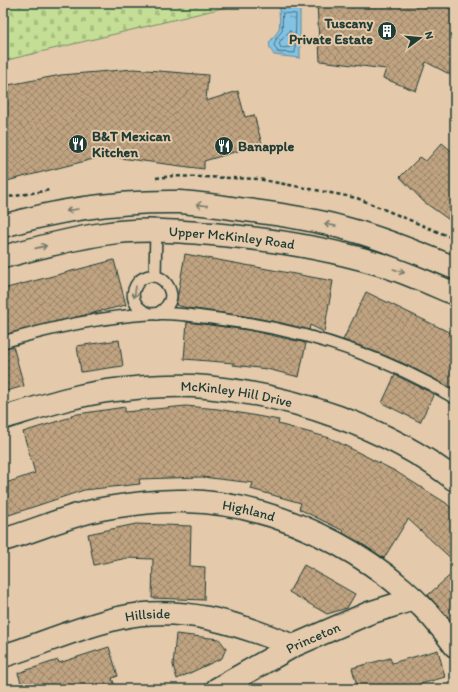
<svg xmlns="http://www.w3.org/2000/svg" width="458" height="692" viewBox="0 0 458 692" font-family="Itim,sans-serif">
  <defs>
    <pattern id="cemetery-stones" width="16" height="16" patternUnits="userSpaceOnUse"><rect width="16" height="16" fill="#c4de95"/><path d="M2 7V4a2 2 0 0 1 4 0v3zM10 15v-3a2 2 0 0 1 4 0v3z" fill="#a8bf81"/></pattern>
    <pattern id="water-ripples" width="26" height="14" patternUnits="userSpaceOnUse"><rect width="26" height="14" fill="#84c2e4"/><path d="M2 4q2-2 4 0t4 0M15 11q2-2 4 0t4 0" fill="none" stroke="#6b9fba"/></pattern>
    <pattern id="building-cross-hatch" width="8" height="8" patternUnits="userSpaceOnUse"><rect width="8" height="8" fill="#c0a381"/><path d="M0 0l8 8M0 8l8-8" fill="none" stroke="#9b866a"/></pattern>
  </defs>
  <rect width="100%" height="100%" fill="#e4c9ab"/>
  <filter id="ink" filterUnits="userSpaceOnUse"><feTurbulence type="fractalNoise" baseFrequency=".025" numOctaves="2"/><feDisplacementMap in="SourceGraphic" scale="8" xChannelSelector="R" yChannelSelector="G"/><feConvolveMatrix kernelMatrix="1 2 1 2 8 2 1 2 1" color-interpolation-filters="sRGB"/></filter>
  <g filter="url(#ink)">
    <!-- cemetery -->
    <polygon fill="url(#cemetery-stones)" stroke="#728e64" points="3,3 243,3 3,61"/>
    <!-- water -->
    <path fill="url(#water-ripples)" stroke="#5c8d9e" d="M 279,8 L 300,9 L 300,58 L 274,55 C 265,41 271,42 278,31 C 281,26 279,14 279,8 Z"/>
    <g fill="none" stroke-linecap="round" stroke-linejoin="round">
      <!-- shore -->
      <g stroke="#47727a" stroke-width="1">
        <polygon points="283,13 296,14 295,53 278,52 274,45 277,37 282,31"/>
        <polygon points="290,31 291,47 281,48 279,43"/>
      </g>
    </g>
    <!-- building -->
    <g fill="url(#building-cross-hatch)" stroke="#1f3d34">
      <polygon points="317,3 437,3 447,6 455,12 455,77 426,62 416,91 383,78 386,69 320,61"/>
      <polygon points="134,69 208,75 206,101 238,91 245,117 254,115 262,144 204,161 204,169 105,156 3,182 3,86 61,75"/>
      <polygon points="442,143 455,154 455,224 424,202 400,177 420,157 426,161"/>
      <polygon points="185,254 333,281 324,332 310,325 309,330 250,317 188,308 176,305"/>
      <polygon points="114,260 126,305 3,335 3,289"/>
      <polygon points="366,292 455,335 455,390 402,363 343,340"/>
      <polygon points="187,322 248,330 306,343 299,377 267,369 233,365 234,363 184,359"/>
      <polygon points="119,340 123,366 81,372 77,346"/>
      <polygon points="13,346 24,386 3,392 3,349"/>
      <polygon points="395,375 434,394 420,422 382,403"/>
      <polygon points="186,406 218,409 279,420 278,424 330,438 395,471 446,503 455,512 455,562 408,519 384,558 343,533 344,531 299,509 301,503 251,489 253,483 202,477 139,479 140,484 84,490 3,517 3,484 35,473 23,432 71,417 71,415 125,407 125,412"/>
      <polygon points="136,524 191,526 190,566 205,567 204,600 152,598 153,559 127,558 94,565 88,534"/>
      <polygon points="304,565 355,594 347,608 327,614 289,592"/>
      <polygon points="455,571 455,626 428,595"/>
      <polygon points="176,634 219,639 226,648 222,658 177,679 173,665"/>
      <polygon points="109,647 118,676 112,678 116,689 23,689 18,673 58,660 59,663"/>
      <polygon points="438,650 445,677 403,689 358,689 352,668 390,658 392,663"/>
    </g>
    <g fill="none" stroke-linecap="round" stroke-linejoin="round">
      <defs>
        <g id="service">
          <polyline points="155,276 156,230"/>
          <path d="M 149,314 C 116,301 142,262 164,281 C 168,285 170,289 171,295 C 171,304 164,310 157,314"/>
          <path d="M 3,342 C 50,328 99,317 149,314 C 172,312 195,316 218,319 C 301,329 382,355 455,398"/>
        </g>
        <g id="minor">
          <path id="s1" d="M 3,418 C 40,407 77,394 115,390 C 144,387 176,384 206,387 C 291,395 388,427 455,480"/>
          <path id="s2" d="M 3,540 C 38,530 71,514 107,508 C 132,504 159,500 185,501 C 286,503 397,563 455,646"/>
          <path id="s3" d="M 3,656 C 42,644 79,627 119,618 C 179,604 238,623 293,646"/>
          <path id="s4" d="M 217,689 L 293,646 L 369,613 L 414,599"/>
        </g>
        <g id="secondary">
          <path d="M 3,226 C 60,209 120,201 179,202 C 201,203 224,207 246,210 C 278,214 312,219 344,228 C 382,238 419,253 455,268"/>
          <path id="s5" d="M 3,257 C 36,248 70,239 103,234 C 140,228 176,231 212,234 C 268,239 322,247 376,263 C 403,271 429,283 455,294"/>
        </g>
      </defs>
      <!-- service casing -->
      <use href="#service" stroke="#1f3d34" stroke-width="14"/>
      <!-- minor casing -->
      <use href="#minor" stroke="#1f3d34" stroke-width="25"/>
      <!-- secondary casing -->
      <use href="#secondary" stroke="#1f3d34" stroke-width="25"/>
      <!-- path -->
      <g stroke="#1f3d34" stroke-width="2.5" stroke-dasharray="4 3" stroke-linecap="butt">
        <polyline points="156,178 173,176 258,179 357,198 455,239"/>
        <polyline points="3,198 50,190"/>
      </g>
      <!-- service -->
      <use href="#service" stroke="#e4c9ab" stroke-width="11"/>
      <!-- minor -->
      <use href="#minor" stroke="#e4c9ab" stroke-width="22"/>
      <!-- secondary -->
      <use href="#secondary" stroke="#e4c9ab" stroke-width="22"/>
    </g>
    <!-- one-way arrows -->
    <defs><path id="oneway-shaft" d="M-6 0H5M1.5-3L5.5 0L1.5 3" fill="none" stroke-width="1.6" stroke-linecap="round" stroke-linejoin="round"/></defs>
    <g stroke="#787c6a">
      <use href="#oneway-shaft" transform="translate(202 205) rotate(-173)"/>
      <use href="#oneway-shaft" transform="translate(72 210) rotate(170)"/>
      <use href="#oneway-shaft" transform="translate(330 225) rotate(-169)"/>
      <use href="#oneway-shaft" transform="translate(41 247) rotate(-13)"/>
      <use href="#oneway-shaft" transform="translate(399 271) rotate(19)"/>
      <use href="#oneway-shaft" transform="translate(135 292) rotate(99)"/>
    </g>
  </g>
  <!-- icons -->
  <defs>
    <symbol id="building-disc" viewBox="-11 -11 22 22"><circle r="9.5" fill="#1f3d34" stroke="#e4c9ab"/><path d="M-4-6H4V6H1V3H-1V6H-4ZM-2.5-4.3h1.7v1.8h-1.7ZM.8-4.3h1.7v1.8H.8ZM-2.5-1h1.7V.8h-1.7ZM.8-1h1.7V.8H.8Z" fill="#fff"/></symbol>
    <symbol id="restaurant-disc" viewBox="-11 -11 22 22"><circle r="9.5" fill="#1f3d34" stroke="#e4c9ab"/><path d="M-5-6h1v4h1v-4h1v4h1v-4h1v5L-1.5 .5V6h-2V.5L-5-1ZM5-6V6H3V1.5H1.5Q1.5-4 5-6Z" fill="#fff"/></symbol>
  </defs>
  <g fill-rule="evenodd">
    <use href="#building-disc" x="376" y="20" width="22" height="22"/>
    <use href="#restaurant-disc" x="67" y="133" width="22" height="22"/>
    <use href="#restaurant-disc" x="213" y="135" width="22" height="22"/>
  </g>
  <g text-anchor="middle" dominant-baseline="central" stroke-width="4" stroke-linejoin="round" paint-order="stroke">
    <!-- poi labels -->
    <g font-size="14" font-weight="bold" fill="#1f3d34" stroke="#e4c9ab" text-anchor="start">
      <text x="373" y="23" text-anchor="end">Tuscany<tspan x="373" dy="16">Private Estate</tspan></text>
      <text x="92" y="136">B&amp;T Mexican<tspan x="92" dy="16">Kitchen</tspan></text>
      <text x="238" y="146">Banapple</text>
    </g>
    <!-- street labels -->
    <g font-size="14" fill="#1f3d34" stroke="#e4c9ab">
      <text stroke="none"><textPath href="#s5" startOffset="232">Upper McKinley Road</textPath></text>
      <text stroke="none"><textPath href="#s1" startOffset="238">McKinley Hill Drive</textPath></text>
      <text stroke="none"><textPath href="#s2" startOffset="252">Highland</textPath></text>
      <text stroke="none"><textPath href="#s3" startOffset="151">Hillside</textPath></text>
      <text stroke="none"><textPath href="#s4" startOffset="109">Princeton</textPath></text>
    </g>
  </g>
  <!-- margin -->
  <rect width="458" height="692" fill="none" stroke="#e4c9ab" stroke-width="16"/>
  <rect x="8" y="8" width="442" height="676" fill="none" stroke="#1f3d34" stroke-width="1.5" filter="url(#ink)"/>
  <!-- north arrow -->
  <g transform="translate(420 38) rotate(74)" stroke="#e4c9ab" stroke-width="3" paint-order="stroke">
  <path d="M0-3L7 15L0 10L-7 15Z" fill="#1f3d34"/>
  <text y="-6" font-size="11" font-weight="bold" text-anchor="middle" fill="#1f3d34">N</text>
  </g>
</svg>
